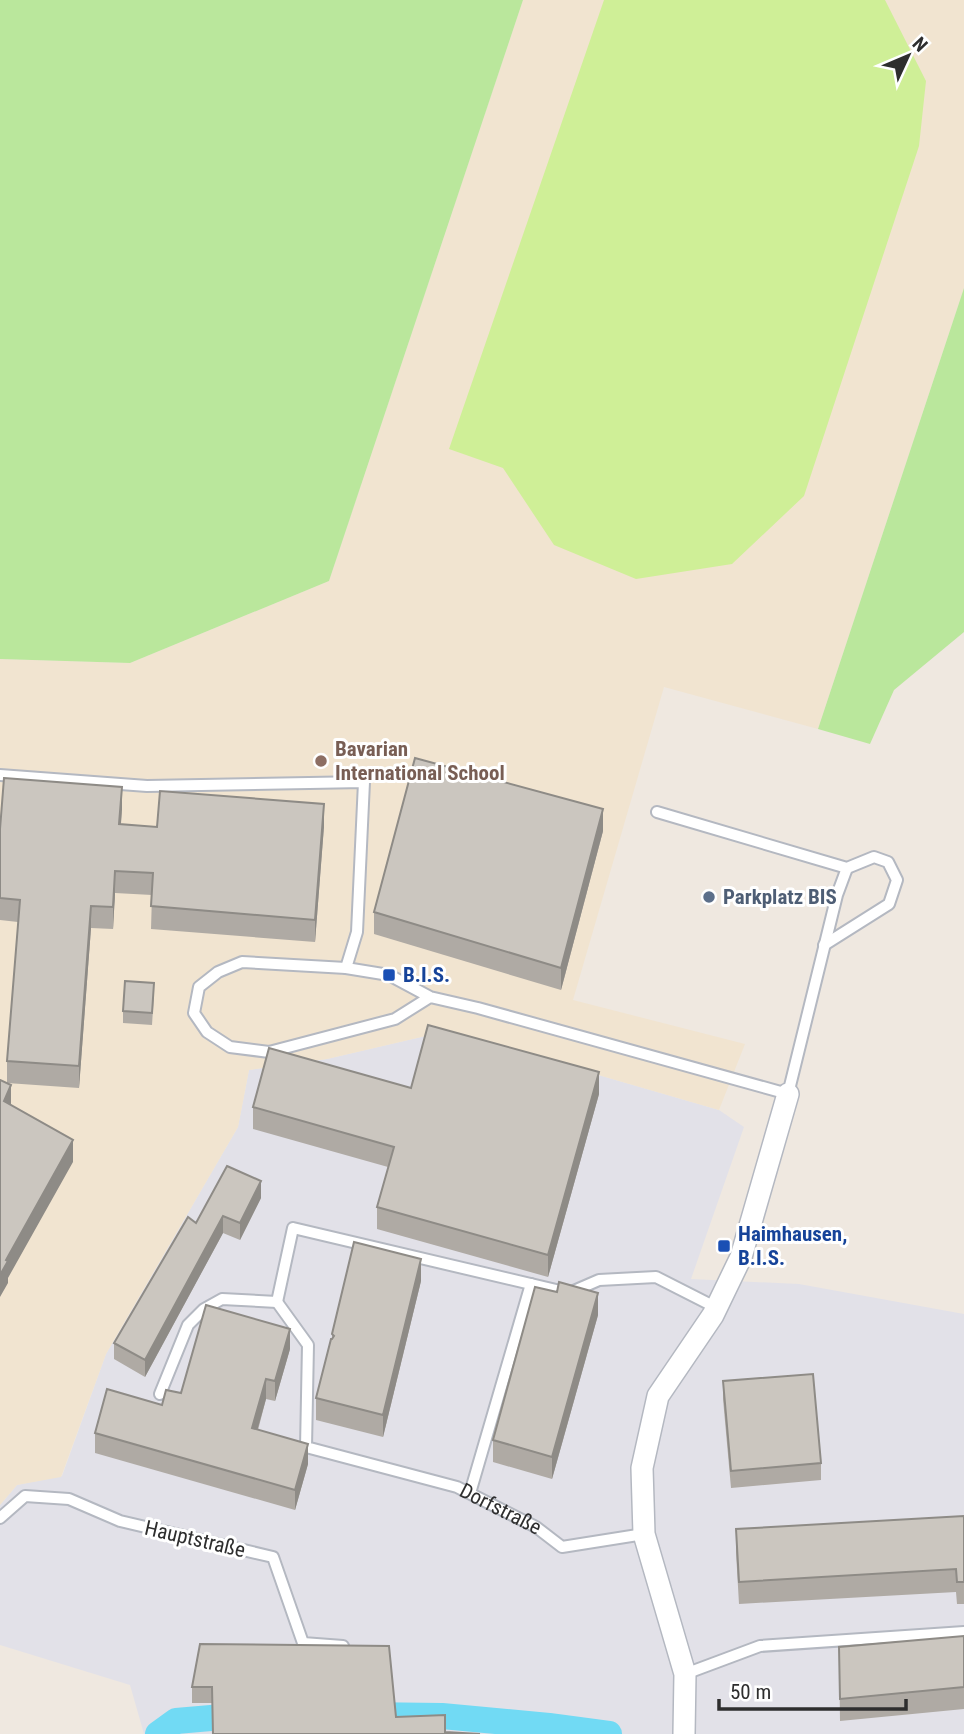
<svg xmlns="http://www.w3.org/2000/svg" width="964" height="1734" viewBox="0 0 964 1734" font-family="'Roboto Condensed',sans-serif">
  <rect width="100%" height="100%" fill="#efe8e0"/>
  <!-- industrial -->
  <polygon fill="#e2e1e8" points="447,1031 719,1110 744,1127 691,1279 799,1284 964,1314 964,1734 144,1734 130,1685 0,1645 0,1505 17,1485 62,1476 106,1354 238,1127 249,1070 327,1059"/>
  <!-- education -->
  <polygon fill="#f1e4d0" points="523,0 964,0 964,288 818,729 664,687 573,1000 745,1044 719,1110 447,1031 327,1059 249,1070 238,1127 106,1354 61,1477 17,1485 0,1505 0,659 130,663 329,581"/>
  <!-- green -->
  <g fill="#bae79c">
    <polygon points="0,0 523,0 329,581 130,663 0,659"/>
    <polygon points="964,288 964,632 894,690 870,744 818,729"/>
  </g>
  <!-- pitch -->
  <polygon fill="#cfef97" points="604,0 885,0 926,81 919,146 804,496 732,564 636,579 554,545 503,468 449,449"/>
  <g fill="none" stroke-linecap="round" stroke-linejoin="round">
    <!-- canal -->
    <g stroke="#71daf4" stroke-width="26">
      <polyline points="362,1715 442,1716 549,1726 609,1734"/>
      <polyline points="158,1734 176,1721 246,1715"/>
    </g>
    <defs>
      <g id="service">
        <polyline points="0,775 147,786 364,782 357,932 346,968"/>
        <polyline points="657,812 847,868 874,857 888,862 897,880 889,904 824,945"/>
        <polyline points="430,997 395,1019 269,1052 230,1047 207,1032 194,1013 199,987 218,972 242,962 346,968 389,975 430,997 478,1008 788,1094 837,895 847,868"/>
        <polyline points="277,1302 293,1228 569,1293 599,1280 656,1277 717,1308"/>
        <path id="s1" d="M 277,1302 L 308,1345 L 306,1447 L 457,1487 L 536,1527 L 562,1547 L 644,1534"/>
        <polyline points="160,1394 188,1325 204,1309 222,1299 277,1302"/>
        <polyline points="470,1493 531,1284"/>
        <polyline points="0,1518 25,1496 69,1499 120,1521 273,1557 303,1643 343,1646"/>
        <polyline points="685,1674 760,1646 964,1632"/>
      </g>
      <polyline id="minor" points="684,1734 685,1674 644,1534 642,1468 658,1396 713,1315 741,1257 788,1094"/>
    </defs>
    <!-- service casing -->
    <use href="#service" stroke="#b4b8c1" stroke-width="14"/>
    <!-- minor casing -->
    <use href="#minor" stroke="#b4b8c1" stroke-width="24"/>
    <!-- service -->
    <use href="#service" stroke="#fff" stroke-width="10"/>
    <!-- minor -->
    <use href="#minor" stroke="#fff" stroke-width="21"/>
  </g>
  <!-- wall -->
  <g fill="#afaaa4">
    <polygon points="122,809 121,824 157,827 324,826 315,942 151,929 152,895 115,893 113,929 91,928 79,1088 7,1083 7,1061 18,922 0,920 0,829"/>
    <polygon points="603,831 561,990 374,934 374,912"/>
    <polygon points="154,995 152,1025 123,1023 123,1011"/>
    <polygon points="411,1088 599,1094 548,1277 377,1229 377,1207 388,1167 253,1129 253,1107"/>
    <polygon points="261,1198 240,1240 223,1233 145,1377 114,1359 114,1343 196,1223"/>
    <polygon points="421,1281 383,1437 316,1420 316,1398 332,1339 332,1334"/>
    <polygon points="557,1292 598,1315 552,1479 493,1462 493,1440"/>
    <polygon points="290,1349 275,1401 266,1399 258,1430 308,1464 295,1510 95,1453 95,1433"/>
    <polygon points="723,1381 821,1463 821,1480 731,1488 723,1399"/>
    <polygon points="964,1516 964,1604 957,1604 956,1592 739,1604 736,1552 736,1529"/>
    <polygon points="964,1636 964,1709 840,1721 839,1647"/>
    <polygon points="389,1646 213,1734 212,1703 192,1703 192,1687"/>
  </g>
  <!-- shaded-wall -->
  <g fill="#8e8b86">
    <polygon points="122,787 122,809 119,846 119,824"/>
    <polygon points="324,804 324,826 315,942 315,920"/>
    <polygon points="603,809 603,831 561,990 561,968"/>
    <polygon points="115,871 115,893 113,929 113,907"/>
    <polygon points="91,906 91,928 79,1088 79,1066"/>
    <polygon points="599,1072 599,1094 548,1277 548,1255"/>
    <polygon points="11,1085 11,1107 4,1101"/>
    <polygon points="73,1140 73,1162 8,1278 8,1283 0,1297 0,1275 6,1260"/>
    <polygon points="261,1181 261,1198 240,1240 240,1223"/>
    <polygon points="223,1216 223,1233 145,1377 145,1360"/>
    <polygon points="421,1259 421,1281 383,1437 383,1415"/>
    <polygon points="598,1293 598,1315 552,1479 552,1457"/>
    <polygon points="290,1329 290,1349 275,1401 275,1381"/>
    <polygon points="266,1379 266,1399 252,1449 252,1428"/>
    <polygon points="308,1444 308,1464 295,1510 295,1490"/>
  </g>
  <!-- building -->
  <g fill="#cbc6bf" stroke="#8e8b86" stroke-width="2">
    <polygon points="415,758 603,809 561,968 374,912"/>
    <polygon points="4,778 122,787 119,824 157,827 160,791 324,804 315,920 151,906 153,873 115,871 113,907 91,906 79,1066 7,1061 20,900 0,898 0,829"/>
    <polygon points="125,981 154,983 152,1013 123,1011"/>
    <polygon points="428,1025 599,1072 548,1255 377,1207 394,1147 253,1107 269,1048 411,1088"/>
    <polygon points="0,1080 11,1085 4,1101 73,1140 6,1260 8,1261 0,1275"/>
    <polygon points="227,1166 261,1181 240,1223 223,1216 145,1360 114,1343 188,1217 196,1223"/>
    <polygon points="354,1242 421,1259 383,1415 316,1398 331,1339 332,1339 334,1336 332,1334"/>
    <polygon points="559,1282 598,1293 552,1457 493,1440 535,1287 557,1292"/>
    <polygon points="206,1305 290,1329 275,1381 266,1379 252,1428 308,1444 295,1490 95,1433 107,1389 162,1405 166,1390 181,1393"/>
    <polygon points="813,1374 821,1463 731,1471 723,1381"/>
    <polygon points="964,1516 964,1582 957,1582 956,1569 739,1582 736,1529"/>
    <polygon points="964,1636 964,1687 840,1699 839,1647"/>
    <polygon points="200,1644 389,1646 396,1717 445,1715 445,1732 480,1734 213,1734 212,1687 192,1687"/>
  </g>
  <!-- markers -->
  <circle fill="#8d6e63" stroke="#fff" stroke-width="2.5" cx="321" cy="761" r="7"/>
  <circle fill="#5c6f8a" stroke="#fff" stroke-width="2.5" cx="709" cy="897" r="7"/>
  <g fill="#1a4fb4" stroke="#fff" stroke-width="2.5">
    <rect x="382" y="968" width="14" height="14" rx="3.5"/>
    <rect x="717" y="1239" width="14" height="14" rx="3.5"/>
  </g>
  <g text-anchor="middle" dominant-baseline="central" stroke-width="6" stroke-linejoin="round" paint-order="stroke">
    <!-- education labels -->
    <g font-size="21" font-weight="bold" fill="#785e54" stroke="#fff" text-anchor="start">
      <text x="335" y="749">Bavarian<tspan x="335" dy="24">International School</tspan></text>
    </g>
    <!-- service labels -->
    <g font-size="21" font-weight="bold" fill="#4e5e75" stroke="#fff" text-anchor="start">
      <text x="723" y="897">Parkplatz BIS</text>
    </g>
    <!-- transit labels -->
    <g font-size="21" font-weight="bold" fill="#164399" stroke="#fff" text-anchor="start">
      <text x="403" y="975">B.I.S.</text>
      <text x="738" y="1234">Haimhausen,<tspan x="738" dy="24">B.I.S.</tspan></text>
    </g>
    <!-- street labels -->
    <g font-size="21" fill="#2e2e2e" stroke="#fff">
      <text stroke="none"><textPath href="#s1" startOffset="360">Dorfstraße</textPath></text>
      <text transform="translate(195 1539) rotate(13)">Hauptstraße</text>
    </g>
  </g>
  <!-- north arrow -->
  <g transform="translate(908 56) rotate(46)" stroke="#ffffff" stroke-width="5" paint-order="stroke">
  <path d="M0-5L12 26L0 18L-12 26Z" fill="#2e2e2e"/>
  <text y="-10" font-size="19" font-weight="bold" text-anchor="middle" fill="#2e2e2e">N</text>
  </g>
  <!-- scale -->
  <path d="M719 1699v10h187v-10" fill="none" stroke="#2e2e2e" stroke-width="3.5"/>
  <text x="730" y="1699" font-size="21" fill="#2e2e2e" stroke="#ffffff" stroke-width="5" paint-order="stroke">50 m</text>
</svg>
